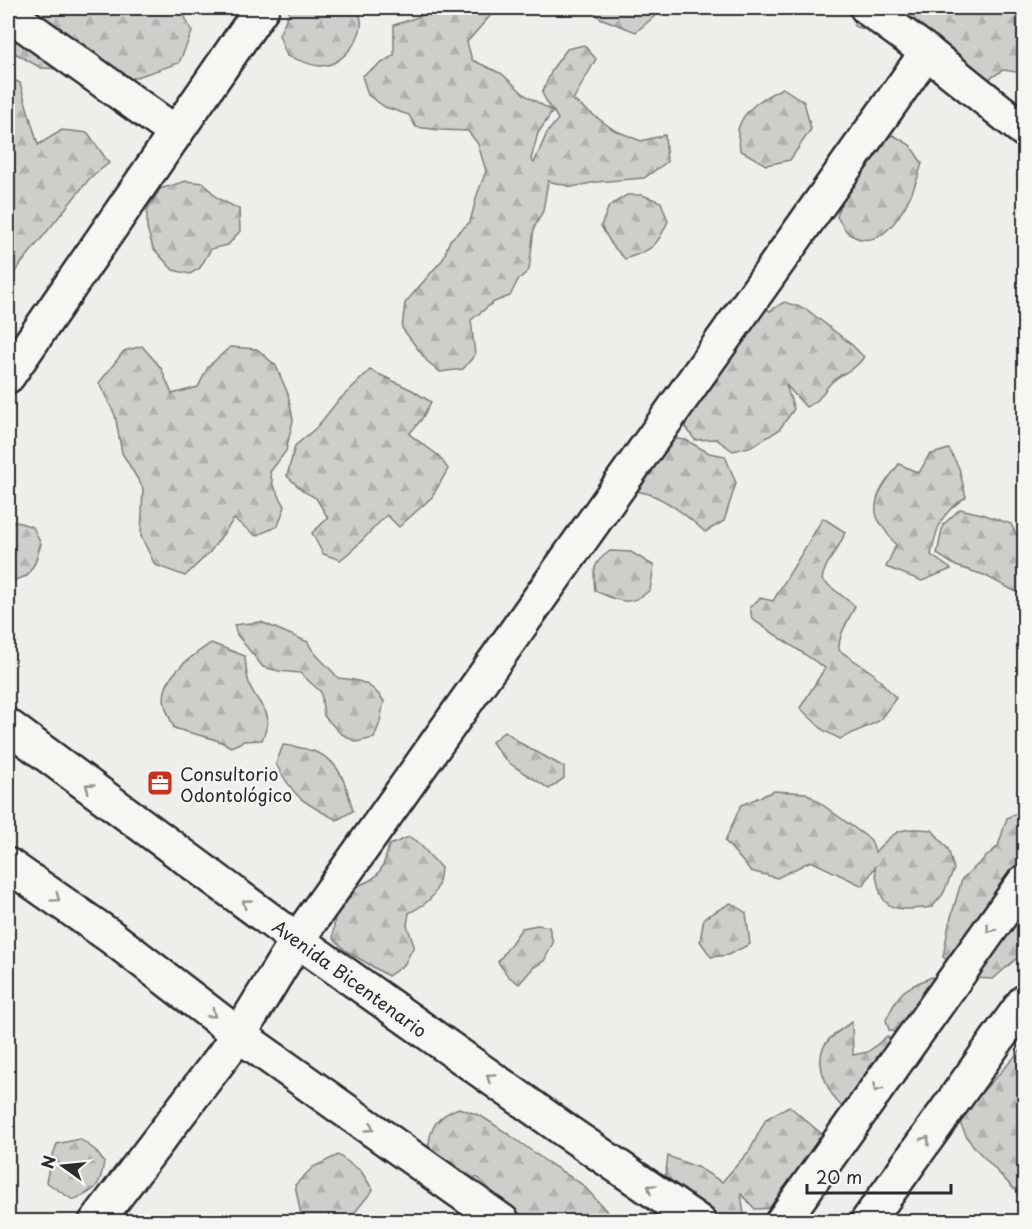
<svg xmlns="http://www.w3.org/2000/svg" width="1032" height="1229" viewBox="0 0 1032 1229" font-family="'Playpen Sans',sans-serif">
  <defs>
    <pattern id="forest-firs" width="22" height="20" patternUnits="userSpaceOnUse" patternTransform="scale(1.5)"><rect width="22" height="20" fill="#cececa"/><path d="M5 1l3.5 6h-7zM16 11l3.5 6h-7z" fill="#b1b1ae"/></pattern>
  </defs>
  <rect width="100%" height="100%" fill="#eeeeea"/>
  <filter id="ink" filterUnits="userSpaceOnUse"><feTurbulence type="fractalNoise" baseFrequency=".0167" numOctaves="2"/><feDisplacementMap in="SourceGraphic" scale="12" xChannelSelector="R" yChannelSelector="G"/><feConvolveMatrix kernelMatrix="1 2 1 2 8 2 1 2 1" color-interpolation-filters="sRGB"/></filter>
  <g filter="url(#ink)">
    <!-- forest -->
    <g fill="url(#forest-firs)" stroke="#7c7c7a" stroke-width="1.5" fill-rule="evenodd">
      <polygon points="8,8 181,8 192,32 179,63 104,88 87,70 41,68 8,49"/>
      <path d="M 291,8 L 379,8 L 378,10 L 359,11 C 360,16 362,21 361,26 C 358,45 339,67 319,66 C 309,65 297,59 287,56 L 279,35 Z"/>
      <path d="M 423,8 L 493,8 L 492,14 L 467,42 L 472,60 L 502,74 L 525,95 L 552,111 L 542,93 L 553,68 L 567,49 L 584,45 L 596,59 L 573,100 L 614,130 L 641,141 L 665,135 L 667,162 L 644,178 L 596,182 L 572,187 L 548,181 L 543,211 L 534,228 L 529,270 L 518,280 L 510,296 L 494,302 L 471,320 L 475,355 L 463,369 L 440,372 L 427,361 L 402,328 L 405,303 L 443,259 L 450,240 L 470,222 L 477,195 L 486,171 L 478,144 L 468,131 L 440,130 L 416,127 L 409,115 L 385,107 L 368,95 L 362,76 L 394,55 L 394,25 L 430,13 ZM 553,111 L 558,119 L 547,133 L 534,163 L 531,159 L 538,133 Z"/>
      <polygon points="591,8 660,8 656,15 636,32 600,18"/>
      <polygon points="856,8 1014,8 1024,15 1024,71 1023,73 1003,70 957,99 926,66 873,32 854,26"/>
      <polygon points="8,77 20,83 38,145 62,130 88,133 109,163 90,178 8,280"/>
      <path d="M 783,88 L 804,102 L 811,129 L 790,160 L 766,165 L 740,150 C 740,144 737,136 738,130 C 743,108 766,96 783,88 Z"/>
      <path d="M 893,135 L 910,145 L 922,163 C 915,190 889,257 851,235 C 845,232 841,222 837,217 L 844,186 L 869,146 Z"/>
      <polygon points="186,181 204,183 217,198 239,209 240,231 228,245 211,249 200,268 190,274 173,270 153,248 147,228 147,210 160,189"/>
      <path d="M 627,195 L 642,195 L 661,202 L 668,221 C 657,247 652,250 625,259 L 612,245 L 601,226 L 609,206 Z"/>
      <path d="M 757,302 L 770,311 L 784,302 L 806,309 L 852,345 L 864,357 C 853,373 840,372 830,384 C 818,397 824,398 806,407 L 786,385 L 794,409 L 779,430 L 753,446 L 733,451 L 716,439 L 695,440 L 678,417 Z"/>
      <polygon points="142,346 161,368 172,394 198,387 208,367 230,347 257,349 276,366 288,394 293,420 286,451 270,472 273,485 285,506 278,526 256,536 234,519 210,552 185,576 155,565 141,536 143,488 122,453 115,415 99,383 124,351"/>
      <path d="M 370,370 L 412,390 L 431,402 L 421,420 L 409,434 L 439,456 L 448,469 L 432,497 L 399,527 L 387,515 C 370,530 360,546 340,560 L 323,554 L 312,533 L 328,518 L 316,498 L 303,491 L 287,476 L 295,446 L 317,427 L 337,402 Z"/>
      <path d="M 670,438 L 686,440 L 709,453 L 725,456 L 736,483 L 724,521 L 705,532 C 690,518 671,503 652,495 C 645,492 635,492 628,489 Z"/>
      <path d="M 949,449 L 959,468 L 966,497 C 940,514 937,526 931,555 L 951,569 L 922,581 L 886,567 L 896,545 C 890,537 881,526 877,517 C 871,497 888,479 899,464 L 919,473 L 929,455 Z"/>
      <polygon points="960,509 982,514 1011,524 1024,550 1024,596 984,575 956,566 937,554 943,525"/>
      <path d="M 823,518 L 845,532 C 840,550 824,562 822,580 L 855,606 C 849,621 838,633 839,650 L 874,674 L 896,698 L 879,721 L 840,739 L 823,730 L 800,708 L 825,668 L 752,619 L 750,607 L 760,598 L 773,601 Z"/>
      <polygon points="8,519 33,527 41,544 35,563 27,576 8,582"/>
      <path d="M 610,551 L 631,552 L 654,566 L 650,590 C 628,609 618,600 595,591 C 593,570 592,563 610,551 Z"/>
      <path d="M 261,622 L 308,642 C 312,654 329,666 338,678 C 361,680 370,682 384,701 L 380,722 L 374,738 L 356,742 L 340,733 L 324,716 L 321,692 L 300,673 L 279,671 L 263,667 L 237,635 L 234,625 Z"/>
      <path d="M 211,643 L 245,656 C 246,667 246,678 251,688 C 263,713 275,710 262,740 L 244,741 L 231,747 C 213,736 194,735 174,728 C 171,721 167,713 165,705 C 158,678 192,656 211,643 Z"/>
      <path d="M 505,731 L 522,744 L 564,767 L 564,778 L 549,789 C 524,771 509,769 492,742 Z"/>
      <path d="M 283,745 C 333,751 341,764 353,811 L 337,820 C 303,802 295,799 276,764 Z"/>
      <path d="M 774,791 L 806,793 L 871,840 L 875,852 C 897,829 900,827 932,830 L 948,849 L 954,869 L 943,894 L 932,907 C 891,912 880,911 875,867 L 863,886 L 811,861 L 777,878 L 751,871 L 725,841 L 741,805 Z"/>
      <polygon points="1024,809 1024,952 993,979 971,978 943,957 949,924 962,879 998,846 1007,818"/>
      <path d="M 409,837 L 417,841 L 441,868 C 439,894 431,902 409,913 L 407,925 L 414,946 L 404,965 L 388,976 L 345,950 L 333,938 C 334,926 334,910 341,900 C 348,887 361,886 372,879 C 383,872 386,857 389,845 Z"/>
      <polygon points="731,903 746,913 750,944 728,955 711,957 700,941 704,918"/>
      <polygon points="538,925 549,927 553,943 544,961 534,967 519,984 508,976 498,962 522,928"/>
      <path d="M 932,977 L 942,991 L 905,1036 L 889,1030 L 886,1020 C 900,991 902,989 932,977 Z"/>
      <path d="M 852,1022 L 853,1055 L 868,1052 L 887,1036 L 898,1048 L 850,1114 C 838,1105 830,1094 825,1080 C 813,1049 827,1038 852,1022 Z"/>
      <polygon points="1024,1047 1024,1192 1014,1189 977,1150 968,1139 960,1123 971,1104"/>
      <polygon points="789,1106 824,1136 774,1208 755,1209 741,1194 745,1221 659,1222 668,1156 699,1168 722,1182 750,1150 766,1119"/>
      <path d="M 459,1108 L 481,1116 L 507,1133 L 547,1162 L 583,1185 L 612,1217 L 624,1221 L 532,1221 L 529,1215 L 515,1213 L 478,1178 L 456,1175 L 427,1164 C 429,1135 429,1119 459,1108 Z"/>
      <path d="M 80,1139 L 95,1150 L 104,1162 C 100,1188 96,1190 73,1200 L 46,1182 L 50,1163 L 57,1144 Z"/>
      <polygon points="338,1155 361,1171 373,1190 355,1212 355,1221 311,1221 301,1215 295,1185 313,1167"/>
    </g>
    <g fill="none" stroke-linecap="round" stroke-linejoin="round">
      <defs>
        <g id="minor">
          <polyline points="867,8 927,52 1024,130"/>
          <polyline points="8,13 176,133"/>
          <polyline points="8,376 262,8"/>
          <polyline points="96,1222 239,1035 297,940 927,52"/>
          <polyline points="782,1222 1024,882"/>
          <polyline points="867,1222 1024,1002"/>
        </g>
        <g id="tertiary">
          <polyline points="8,726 297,940 566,1131 699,1222"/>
          <polyline points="8,865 110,936 239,1035 503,1222"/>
        </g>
      </defs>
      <!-- minor casing -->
      <use href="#minor" stroke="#2b2b2b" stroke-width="38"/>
      <!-- tertiary casing -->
      <use href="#tertiary" stroke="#2b2b2b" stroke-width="38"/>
      <!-- minor -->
      <use href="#minor" stroke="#f6f6f2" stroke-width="33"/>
      <!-- tertiary -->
      <use href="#tertiary" stroke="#f6f6f2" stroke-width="33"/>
    </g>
    <!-- one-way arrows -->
    <defs><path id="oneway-chevron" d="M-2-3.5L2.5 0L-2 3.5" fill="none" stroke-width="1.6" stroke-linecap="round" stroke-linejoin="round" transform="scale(1.5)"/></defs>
    <g stroke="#90908e">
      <use href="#oneway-chevron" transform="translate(89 787) rotate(-144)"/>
      <use href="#oneway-chevron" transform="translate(56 898) rotate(35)"/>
      <use href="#oneway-chevron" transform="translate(246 903) rotate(-144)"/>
      <use href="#oneway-chevron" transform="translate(990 929) rotate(126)"/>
      <use href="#oneway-chevron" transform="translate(212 1014) rotate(37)"/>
      <use href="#oneway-chevron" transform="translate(490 1077) rotate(-145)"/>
      <use href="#oneway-chevron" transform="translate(877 1088) rotate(126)"/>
      <use href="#oneway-chevron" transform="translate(370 1128) rotate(35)"/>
      <use href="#oneway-chevron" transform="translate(926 1140) rotate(-54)"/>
      <use href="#oneway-chevron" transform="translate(651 1188) rotate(-145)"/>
    </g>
  </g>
  <!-- icons -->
  <defs>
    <symbol id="office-square" viewBox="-11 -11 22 22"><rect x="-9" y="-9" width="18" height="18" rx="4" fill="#c8321e" stroke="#f6f6f2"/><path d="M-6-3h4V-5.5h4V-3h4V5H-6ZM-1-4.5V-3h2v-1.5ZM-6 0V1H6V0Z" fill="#fff"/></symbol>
  </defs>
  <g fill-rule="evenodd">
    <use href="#office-square" x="145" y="768" width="30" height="30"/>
  </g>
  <g text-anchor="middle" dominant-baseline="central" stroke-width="4.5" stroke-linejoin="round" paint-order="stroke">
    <!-- poi labels -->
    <g font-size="18" fill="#2b2b2b" stroke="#f6f6f2" text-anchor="start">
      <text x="180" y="773">Consultorio<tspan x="180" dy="21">Odontológico</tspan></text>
    </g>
    <!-- street labels -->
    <g font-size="18" fill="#2b2b2b" stroke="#f6f6f2">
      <text transform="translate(350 978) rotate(36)">Avenida Bicentenario</text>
    </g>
  </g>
  <!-- margin -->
  <rect width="1032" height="1229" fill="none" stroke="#f6f6f2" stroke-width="30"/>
  <rect x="15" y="15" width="1002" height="1199" fill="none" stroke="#2b2b2b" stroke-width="2" filter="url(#ink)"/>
  <!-- north arrow -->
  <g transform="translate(63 1166) rotate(285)" stroke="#f6f6f2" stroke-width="4.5" paint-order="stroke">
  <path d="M0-4.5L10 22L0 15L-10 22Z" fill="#2b2b2b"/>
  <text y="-9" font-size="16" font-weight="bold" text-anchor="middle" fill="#2b2b2b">N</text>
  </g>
  <!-- scale -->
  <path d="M807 1184v9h144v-9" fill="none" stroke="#2b2b2b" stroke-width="3"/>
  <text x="816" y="1184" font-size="18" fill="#2b2b2b" stroke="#f6f6f2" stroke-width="4.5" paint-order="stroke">20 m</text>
</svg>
